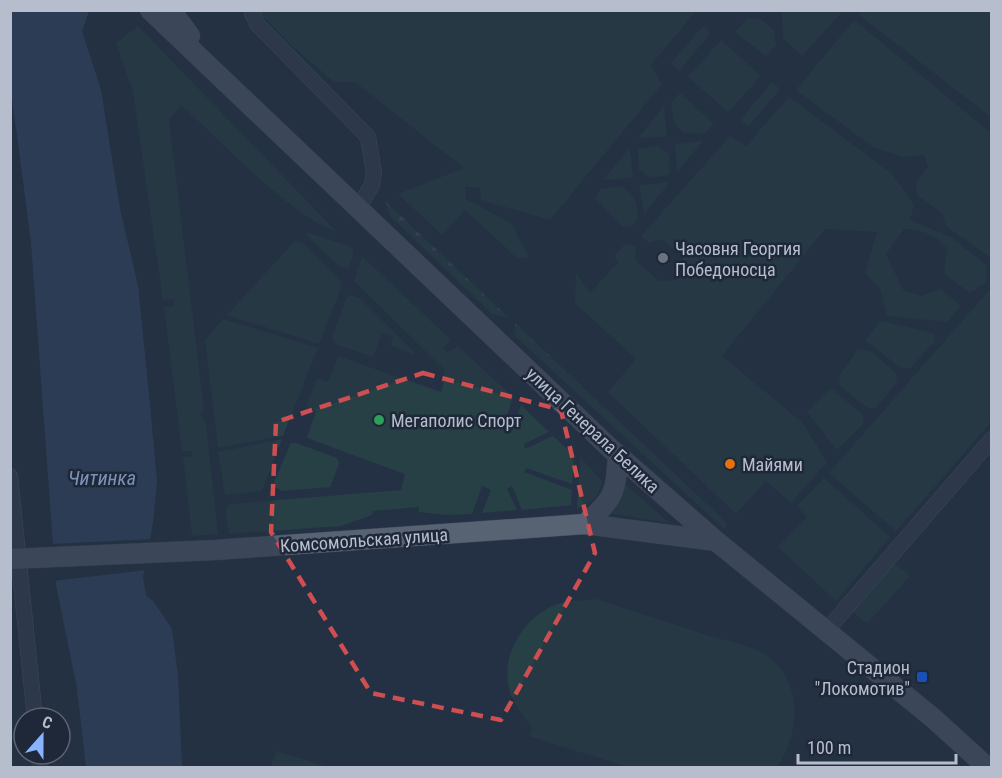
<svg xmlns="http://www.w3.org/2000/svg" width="1002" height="778" viewBox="0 0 1002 778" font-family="'Roboto Condensed',sans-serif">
  <defs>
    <pattern id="forest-firs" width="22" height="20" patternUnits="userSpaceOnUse" patternTransform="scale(1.5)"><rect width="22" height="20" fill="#264045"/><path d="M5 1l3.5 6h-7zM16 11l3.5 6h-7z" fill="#435a5f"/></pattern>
  </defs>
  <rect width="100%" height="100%" fill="#243144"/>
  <!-- green -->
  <g fill="#264045">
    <polygon points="782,10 842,10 843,11 802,56 783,38"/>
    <polygon points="258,11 696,11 651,65 662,84 550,220 481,200 480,188 465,187 466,199 511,223 529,257 518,259 465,210 442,235 398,194 464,168 355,82 334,82 292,46"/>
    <polygon points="862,11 991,11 991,117 859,15"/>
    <polygon points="748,17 760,19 774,30 776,45 766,56 735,32"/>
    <polygon points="854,20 991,133 991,258 946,226 942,213 917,195 916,183 928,167 924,155 902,157 873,147 796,90"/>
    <path d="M 138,26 L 337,232 C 291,217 220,140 181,105 L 169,120 L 204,409 L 200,414 L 206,423 L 218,534 L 192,536 L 183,457 L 192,456 L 192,451 L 182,451 L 164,307 L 174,306 L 174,299 L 163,300 L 133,92 L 116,43 Z"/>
    <polygon points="703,26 711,33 679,71 671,63"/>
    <polygon points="721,40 761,76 728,112 688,77"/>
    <polygon points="772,82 780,89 748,127 740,120"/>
    <polygon points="680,93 714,124 704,134 684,133 674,123 671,103"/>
    <path d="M 789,97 L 892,174 L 914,205 L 910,220 L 951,237 L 987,266 L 986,283 L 970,293 L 944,274 L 947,249 C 937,234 921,230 904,229 L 886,254 L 903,290 L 921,296 L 941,289 L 961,306 L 947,322 L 887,316 L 880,289 L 865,273 L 877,232 L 825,229 L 722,356 L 802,422 L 827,462 L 791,503 L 766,481 L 736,514 L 608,392 L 636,359 L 575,303 L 576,273 L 590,293 L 618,262 L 614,256 L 625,244 L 635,246 L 636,261 L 659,281 L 675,280 L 684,270 L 682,255 L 660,239 L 649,243 L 641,236 L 730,136 L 746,146 Z"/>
    <polygon points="664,106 667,137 638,138"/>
    <polygon points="703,141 677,172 675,144"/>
    <polygon points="658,145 669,154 669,175 651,178 639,170 638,149"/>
    <polygon points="630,148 633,178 603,180"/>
    <polygon points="670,182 644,214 639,185"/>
    <polygon points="622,186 634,197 639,217 632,226 623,227 595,198 601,189"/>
    <polygon points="309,233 352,247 354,254 348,268 340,267 305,234"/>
    <polygon points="295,241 303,243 341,281 341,288 319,344 227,315"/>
    <polygon points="362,256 449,338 450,342 443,347 447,352 458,346 513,397 502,430 511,433 521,405 549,432 524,444 525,449 553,436 575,456 572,484 526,468 524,472 572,490 571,505 522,510 512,486 507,489 517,510 482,513 491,490 482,486 472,514 448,515 419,512 419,507 373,511 372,515 341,526 229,534 225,509 231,504 401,490 405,474 307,438 316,411 306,406 317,378 328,382 338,356 441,392 444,383 441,382 445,370 354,281"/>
    <polygon points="991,288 991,422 896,531 829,473"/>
    <polygon points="351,295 359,298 414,352 413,354 390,345 393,337 382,333 373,357 335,344 332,337 346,299"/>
    <polygon points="223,319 318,348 283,436 218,448 205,340"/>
    <polygon points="881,321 933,333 935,341 910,368 901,368 865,340"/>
    <polygon points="858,349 871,351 896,373 897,382 876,408 868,408 840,386 839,376"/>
    <polygon points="831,388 864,416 863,424 837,450 807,412"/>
    <polygon points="282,439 262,491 225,495 218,452"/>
    <polygon points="291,443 296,443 337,458 339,464 330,487 282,491 275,487 274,482"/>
    <polygon points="580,457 603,482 596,498 577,509"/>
    <polygon points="824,478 890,537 836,601 778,547 807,517 797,506"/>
    <polygon points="622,481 669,523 602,512"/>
    <polygon points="892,561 910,576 867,624 850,609"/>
    <path d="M 596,599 C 634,611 672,624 710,636 C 726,641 745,644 759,651 C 804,675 802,731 777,767 L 627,767 L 529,736 L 532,727 C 524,717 514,705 510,692 C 499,657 523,618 555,605 C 566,600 583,601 596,599 Z"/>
    <polygon points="276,751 329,767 271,767"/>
  </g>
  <!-- forest -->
  <g fill="url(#forest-firs)">
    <polygon points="386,202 508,317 492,314 390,216"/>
    <polygon points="515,323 728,524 724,529 515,336"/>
  </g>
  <!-- water -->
  <polygon fill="#374b6c" points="10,11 89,11 82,31 101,90 120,209 138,286 149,395 157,481 153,522 143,577 146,596 153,601 172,629 178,677 182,767 86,767 77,688 56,585 31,242 11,90"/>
  <!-- pier -->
  <polygon fill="#243144" points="153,539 147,570 53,581 50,544"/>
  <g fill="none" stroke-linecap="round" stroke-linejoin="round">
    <defs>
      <g id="minor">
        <polyline points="251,10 257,24 368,137 374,173 372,185 358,208"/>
        <polyline points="10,476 35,718"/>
        <polyline points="826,631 992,439"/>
        <polyline points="39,754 40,768"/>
      </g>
      <g id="major">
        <polyline points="150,10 611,449 716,541 933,718 988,768"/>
        <polyline points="171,10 190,36"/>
        <path d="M 585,524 C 615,497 615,495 618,455"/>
        <polyline points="10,559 215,550 585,524 716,541"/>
      </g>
    </defs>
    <!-- minor casing -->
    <use href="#minor" stroke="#576171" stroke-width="16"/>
    <!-- major casing -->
    <use href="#major" stroke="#434c5d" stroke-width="21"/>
    <!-- minor -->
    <use href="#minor" stroke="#394353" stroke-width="15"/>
    <!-- major -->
    <use href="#major" stroke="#576273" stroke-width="20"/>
  </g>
  <!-- marked area -->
  <path d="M0 0H1002V778H0ZM 423,373 L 561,410 L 595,553 L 501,720 L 371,693 L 271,532 L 276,422 Z" fill="#243144" fill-opacity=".55" fill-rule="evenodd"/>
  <path fill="none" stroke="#ce4e51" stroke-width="4.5" stroke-dasharray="12 8" stroke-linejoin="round" d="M 423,373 L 561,410 L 595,553 L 501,720 L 371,693 L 271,532 L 276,422 Z"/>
  <!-- markers -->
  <circle fill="#6b7280" stroke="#1e2839" stroke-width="2" cx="663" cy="258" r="6"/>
  <circle fill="#2e9e5b" stroke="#1e2839" stroke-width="2" cx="379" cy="420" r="6"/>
  <circle fill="#e8710a" stroke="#1e2839" stroke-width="2" cx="730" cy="464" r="6"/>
  <rect fill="#1a4fb4" stroke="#1e2839" stroke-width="2" x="916" y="671" width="12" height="12" rx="3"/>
  <g text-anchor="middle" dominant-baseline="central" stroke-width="5" stroke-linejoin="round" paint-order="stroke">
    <!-- poi labels -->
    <g font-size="18" fill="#b6becd" stroke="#1e2839" text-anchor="start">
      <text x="675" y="248">Часовня Георгия<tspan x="675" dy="21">Победоносца</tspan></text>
      <text x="391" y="420">Мегаполис Спорт</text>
      <text x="742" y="464">Майями</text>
      <text x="910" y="667" text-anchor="end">Стадион<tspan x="910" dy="21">"Локомотив"</tspan></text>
    </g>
    <!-- street labels -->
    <g font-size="18" fill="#b6becd" stroke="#1e2839">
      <text transform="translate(593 430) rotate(43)">улица Генерала Белика</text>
      <text transform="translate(364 540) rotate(-4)">Комсомольская улица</text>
    </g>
    <!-- water labels -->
    <g font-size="20" font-style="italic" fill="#7c92b7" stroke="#1e2839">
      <text x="102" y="478">Читинка</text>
    </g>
  </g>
  <!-- border -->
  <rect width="1002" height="778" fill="none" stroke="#b6becd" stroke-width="24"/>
  <!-- north arrow -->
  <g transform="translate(42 736) rotate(21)"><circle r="28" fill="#1e2839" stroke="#5b6474" stroke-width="1.5"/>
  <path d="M0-4.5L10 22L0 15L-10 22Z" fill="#89b2ff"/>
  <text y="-9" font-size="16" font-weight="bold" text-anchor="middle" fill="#b6becd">С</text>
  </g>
  <!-- scale -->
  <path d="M798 754v9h158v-9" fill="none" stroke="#b6becd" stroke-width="3"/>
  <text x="807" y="754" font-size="18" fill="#b6becd" stroke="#1e2839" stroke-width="4.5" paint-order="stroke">100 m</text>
</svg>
